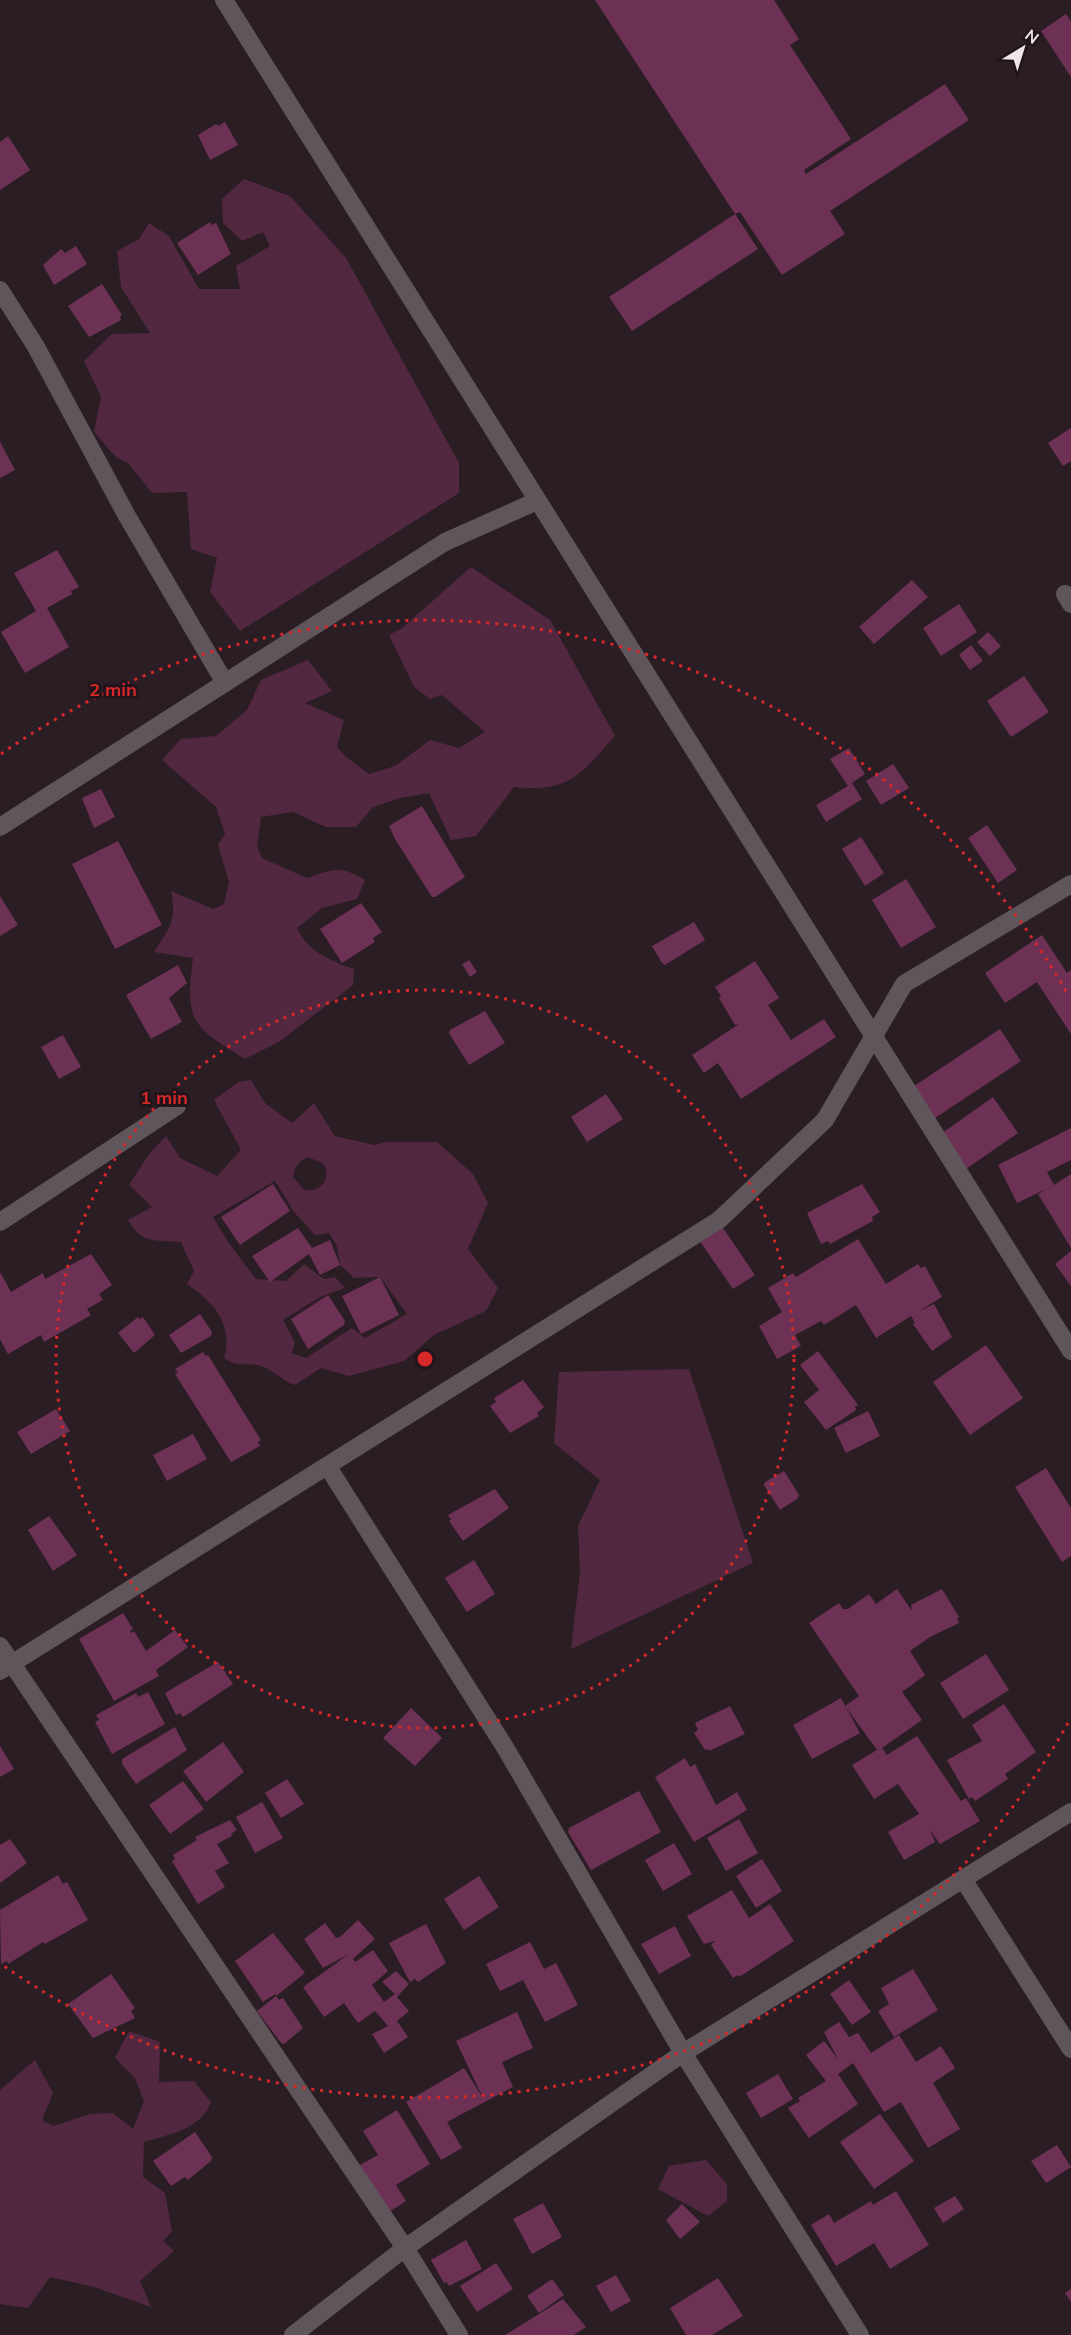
<svg xmlns="http://www.w3.org/2000/svg" width="1071" height="2335" viewBox="0 0 1071 2335" font-family="Mulish,sans-serif">
  <rect width="100%" height="100%" fill="#2b1d24"/>
  <!-- green -->
  <g fill="#522740" fill-rule="evenodd">
    <polygon points="244,179 290,196 346,258 459,463 459,493 240,631 210,592 217,558 191,549 187,492 152,493 129,464 116,457 94,432 101,397 84,361 112,334 150,333 121,287 117,251 139,239 149,223 169,236 199,289 240,289 236,266 270,246 263,232 242,241 223,223 222,199"/>
    <path d="M 471,567 L 550,620 L 615,736 C 581,774 569,793 514,787 L 476,836 L 451,840 L 429,793 L 400,798 L 373,807 L 356,827 L 326,827 L 293,812 L 261,817 L 257,846 L 262,858 L 307,878 C 334,869 340,865 365,880 L 357,899 L 322,908 L 297,928 C 307,951 331,961 354,969 L 353,985 L 279,1042 L 245,1059 C 191,1026 185,1021 193,958 L 154,952 C 170,927 177,921 171,891 L 213,909 L 224,904 L 229,882 L 218,845 L 225,834 L 216,807 L 162,760 L 181,739 L 216,736 L 247,710 L 261,680 L 308,660 L 332,691 L 305,703 L 344,720 L 337,747 L 345,756 L 369,774 L 395,766 L 430,740 L 459,748 L 485,732 L 442,695 L 430,699 L 414,687 L 389,635 L 401,629 Z"/>
    <path d="M 251,1080 L 265,1103 L 292,1123 L 314,1103 L 335,1136 L 374,1145 L 386,1142 L 437,1142 L 473,1174 L 488,1203 L 468,1249 L 498,1288 L 486,1311 L 434,1335 L 404,1361 L 349,1376 L 321,1368 L 295,1385 C 283,1381 273,1370 261,1366 C 246,1361 240,1369 224,1358 C 234,1325 213,1301 187,1284 L 194,1271 L 181,1242 C 156,1240 141,1244 128,1220 L 152,1207 L 129,1185 L 149,1154 L 166,1136 L 180,1158 L 217,1176 L 241,1150 L 214,1100 L 238,1082 ZM 308,1157 L 324,1164 C 331,1180 321,1192 304,1190 L 293,1177 C 295,1166 298,1162 308,1157 ZM 275,1181 L 294,1212 L 315,1235 L 329,1233 L 337,1246 L 340,1265 L 354,1278 L 380,1277 L 407,1314 L 365,1338 L 352,1328 L 306,1358 L 292,1353 L 295,1342 L 283,1320 L 322,1296 L 345,1288 L 335,1277 L 324,1279 L 304,1264 L 286,1281 L 256,1279 L 228,1242 L 213,1217 Z"/>
    <polygon points="689,1369 753,1563 571,1649 580,1572 578,1526 600,1480 554,1443 559,1372"/>
    <path d="M 129,2031 L 160,2042 L 159,2082 L 194,2081 L 211,2102 C 200,2130 170,2134 144,2142 L 143,2177 L 165,2193 L 172,2231 L 163,2241 L 174,2251 L 140,2281 L 151,2307 L 94,2287 L 50,2277 L 28,2308 L 0,2304 L 0,2090 L 35,2060 L 53,2093 L 42,2120 L 53,2126 L 90,2114 L 113,2113 L 133,2129 L 144,2101 L 135,2078 L 115,2058 Z"/>
    <polygon points="706,2160 727,2184 727,2201 708,2216 658,2189 669,2166"/>
  </g>
  <!-- building -->
  <g fill="#6d3155">
    <polygon points="595,0 774,0 799,39 790,45 851,139 804,170 806,174 945,84 969,120 830,211 845,234 782,275 740,212 735,214"/>
    <polygon points="1066,14 1071,22 1071,77 1041,31"/>
    <polygon points="225,122 238,145 210,160 198,135 216,124 218,126"/>
    <polygon points="8,136 30,170 0,190 0,142"/>
    <polygon points="735,214 758,249 632,331 609,297"/>
    <polygon points="210,222 212,225 216,223 231,254 198,275 177,243"/>
    <polygon points="76,246 87,264 54,285 43,265 61,249 65,253"/>
    <polygon points="102,284 122,315 120,317 121,320 89,337 68,306"/>
    <polygon points="1071,428 1071,461 1063,466 1048,443"/>
    <polygon points="0,442 15,470 0,478"/>
    <polygon points="57,550 79,587 71,591 72,594 47,608 69,647 25,673 1,632 36,611 14,573"/>
    <polygon points="912,580 928,597 874,644 859,627"/>
    <polygon points="959,604 977,632 941,656 923,628"/>
    <polygon points="988,632 1001,646 990,656 977,642"/>
    <polygon points="971,645 983,661 970,670 959,655"/>
    <polygon points="1024,676 1049,712 1011,737 987,701"/>
    <polygon points="849,748 865,774 852,783 862,799 826,822 816,805 848,786 830,759"/>
    <polygon points="893,764 909,788 881,805 866,781"/>
    <polygon points="101,789 115,817 94,828 82,798"/>
    <polygon points="422,806 465,877 435,897 432,897 395,839 389,826"/>
    <polygon points="987,825 1017,870 998,883 968,838"/>
    <polygon points="861,837 884,873 865,886 842,849"/>
    <polygon points="118,841 162,925 115,949 72,864"/>
    <polygon points="906,879 936,927 901,948 872,900"/>
    <polygon points="0,896 18,925 0,936"/>
    <polygon points="361,903 382,932 373,938 375,942 342,963 320,929"/>
    <polygon points="694,922 705,940 665,965 662,963 652,946"/>
    <polygon points="1042,935 1067,973 1071,970 1071,1034 1037,982 1005,1003 985,973"/>
    <polygon points="469,960 477,972 470,977 462,964"/>
    <polygon points="755,961 779,998 768,1005 791,1040 824,1019 836,1037 741,1099 718,1063 704,1073 692,1055 739,1024 735,1025 719,998 721,996 715,987"/>
    <polygon points="178,965 187,983 169,998 182,1022 151,1039 126,995"/>
    <polygon points="485,1011 505,1043 469,1065 449,1033 450,1030"/>
    <polygon points="1000,1029 1021,1061 935,1118 914,1086"/>
    <polygon points="63,1035 81,1067 59,1079 41,1047"/>
    <polygon points="606,1094 623,1119 587,1142 571,1117"/>
    <polygon points="993,1097 1018,1133 966,1169 941,1134"/>
    <polygon points="1071,1128 1071,1160 1047,1172 1054,1185 1071,1174 1071,1248 1038,1194 1048,1188 1017,1203 998,1165"/>
    <polygon points="273,1184 290,1211 240,1245 221,1217"/>
    <polygon points="862,1184 880,1212 872,1217 873,1221 830,1244 828,1241 821,1244 807,1213"/>
    <polygon points="721,1225 755,1275 733,1289 699,1240"/>
    <polygon points="298,1228 312,1248 330,1240 340,1265 320,1275 309,1254 270,1282 252,1256"/>
    <polygon points="858,1239 886,1284 918,1264 921,1268 925,1266 942,1297 919,1311 934,1304 952,1337 932,1351 913,1324 915,1323 911,1316 876,1338 856,1305 824,1325 821,1321 795,1335 801,1346 777,1359 759,1326 782,1312 768,1288 793,1273 796,1277"/>
    <polygon points="1071,1251 1071,1286 1055,1264"/>
    <polygon points="91,1254 112,1285 99,1294 103,1300 87,1309 91,1315 44,1342 41,1335 8,1354 0,1339 0,1272 11,1292 43,1273 45,1279"/>
    <polygon points="380,1277 399,1315 361,1334 342,1296"/>
    <polygon points="328,1295 345,1321 344,1325 308,1349 291,1319"/>
    <polygon points="200,1314 212,1332 211,1336 181,1353 169,1335"/>
    <polygon points="138,1317 140,1319 143,1317 155,1335 134,1353 118,1333"/>
    <polygon points="986,1345 1023,1398 970,1435 933,1382"/>
    <polygon points="818,1351 858,1405 855,1407 856,1410 826,1430 804,1402 819,1390 800,1365"/>
    <polygon points="203,1352 206,1356 208,1355 261,1440 258,1442 260,1446 231,1462 175,1374 178,1373 175,1369"/>
    <polygon points="523,1380 544,1407 537,1413 539,1416 510,1433 490,1406 496,1402 494,1398"/>
    <polygon points="56,1409 70,1431 31,1454 17,1432"/>
    <polygon points="868,1411 880,1436 846,1453 834,1428"/>
    <polygon points="193,1434 207,1459 167,1481 153,1455"/>
    <polygon points="1046,1468 1071,1508 1071,1556 1062,1562 1015,1487"/>
    <polygon points="784,1471 799,1495 797,1499 780,1510 764,1485 765,1482"/>
    <polygon points="495,1489 509,1508 463,1541 449,1521 451,1520 448,1515"/>
    <polygon points="49,1516 77,1555 53,1571 28,1530"/>
    <polygon points="474,1560 495,1594 467,1612 445,1578"/>
    <polygon points="897,1589 912,1611 911,1605 942,1589 959,1617 957,1618 959,1623 930,1637 910,1651 925,1675 902,1692 922,1720 882,1748 887,1755 917,1736 961,1801 966,1798 980,1821 940,1844 930,1830 935,1842 904,1860 888,1832 919,1814 898,1784 874,1799 852,1765 877,1750 845,1706 859,1696 809,1623 839,1603 843,1609 848,1609 869,1594 876,1604"/>
    <polygon points="123,1613 133,1629 130,1631 131,1633 134,1631 146,1651 175,1630 188,1647 156,1670 159,1676 114,1701 79,1639"/>
    <polygon points="986,1654 1009,1690 963,1719 940,1683"/>
    <polygon points="218,1662 233,1684 183,1717 180,1713 176,1715 165,1693"/>
    <polygon points="148,1692 165,1724 112,1754 95,1722 99,1720 96,1715 136,1693 138,1697"/>
    <polygon points="841,1698 860,1733 812,1759 793,1725"/>
    <polygon points="1004,1704 1036,1752 1005,1774 1008,1779 975,1801 972,1797 969,1799 947,1760 982,1741 972,1725"/>
    <polygon points="730,1706 745,1734 709,1751 708,1749 705,1750 694,1733 698,1730 695,1723"/>
    <polygon points="411,1708 442,1738 415,1766 383,1738"/>
    <polygon points="175,1727 187,1750 136,1784 122,1764 122,1759"/>
    <polygon points="223,1742 244,1772 206,1802 183,1771"/>
    <polygon points="0,1746 14,1769 0,1777"/>
    <polygon points="685,1758 690,1767 695,1764 716,1805 737,1792 747,1810 694,1842 655,1777"/>
    <polygon points="287,1779 304,1804 281,1818 265,1793"/>
    <polygon points="183,1781 204,1809 170,1834 149,1805"/>
    <polygon points="639,1791 661,1832 591,1870 568,1832 569,1828"/>
    <polygon points="262,1802 283,1838 255,1853 236,1817"/>
    <polygon points="739,1819 758,1853 726,1871 707,1838"/>
    <polygon points="230,1820 237,1830 231,1834 232,1836 217,1844 229,1863 215,1871 225,1887 198,1904 172,1861 175,1859 173,1855 197,1840 195,1837"/>
    <polygon points="10,1839 27,1863 0,1883 0,1845"/>
    <polygon points="674,1843 692,1874 663,1891 645,1860"/>
    <polygon points="762,1859 782,1891 756,1908 736,1876"/>
    <polygon points="58,1875 63,1884 67,1882 88,1920 45,1944 43,1942 8,1964 7,1961 1,1964 0,1910"/>
    <polygon points="479,1876 499,1907 464,1930 444,1899"/>
    <polygon points="732,1890 749,1918 770,1904 794,1941 739,1977 738,1975 733,1978 711,1945 715,1941 704,1944 687,1916"/>
    <polygon points="358,1920 375,1939 353,1959 355,1962 373,1950 388,1971 372,1985 384,2002 395,1994 382,1982 396,1971 409,1984 397,1997 409,2011 397,2021 408,2037 384,2053 372,2034 388,2026 375,2011 358,2023 344,2003 324,2017 303,1987 349,1954 323,1968 304,1939 325,1923 336,1938 340,1937"/>
    <polygon points="426,1924 446,1963 418,1982 415,1979 410,1982 389,1943"/>
    <polygon points="675,1926 691,1956 659,1974 641,1944"/>
    <polygon points="273,1933 305,1973 276,1996 275,1994 263,2002 235,1961"/>
    <polygon points="530,1942 544,1969 556,1963 578,2005 545,2022 523,1980 500,1991 486,1964"/>
    <polygon points="913,1969 938,2010 894,2037 878,2011 889,2004 881,1988"/>
    <polygon points="111,1974 135,2008 131,2011 135,2018 93,2038 68,2004"/>
    <polygon points="849,1980 871,2012 852,2025 830,1994"/>
    <polygon points="276,1996 279,2000 283,1998 303,2028 284,2044 281,2043 257,2011"/>
    <polygon points="517,2012 533,2048 502,2062 513,2087 447,2122 462,2148 441,2160 406,2102 464,2068 483,2098 456,2041"/>
    <polygon points="839,2022 849,2037 858,2033 871,2053 899,2035 916,2062 941,2046 955,2068 933,2083 960,2129 928,2148 901,2102 884,2112 853,2063 838,2074 858,2104 809,2138 788,2108 800,2101 798,2098 826,2081 806,2055 824,2041 838,2059 824,2032"/>
    <polygon points="778,2074 793,2099 761,2118 746,2093"/>
    <polygon points="397,2110 430,2164 396,2185 406,2201 389,2212 360,2165 378,2155 363,2131"/>
    <polygon points="880,2114 914,2161 874,2189 840,2142"/>
    <polygon points="195,2132 212,2157 211,2161 188,2180 185,2177 171,2186 153,2161"/>
    <polygon points="1057,2145 1071,2167 1046,2183 1031,2161"/>
    <polygon points="896,2191 929,2245 890,2269 874,2243 836,2266 811,2225 829,2214 834,2223 871,2201 873,2205"/>
    <polygon points="955,2196 964,2209 943,2223 934,2208"/>
    <polygon points="543,2203 562,2237 532,2254 513,2219"/>
    <polygon points="682,2204 700,2222 680,2239 666,2220"/>
    <polygon points="466,2240 482,2269 449,2286 447,2282 444,2283 431,2260"/>
    <polygon points="496,2263 513,2289 477,2312 460,2286"/>
    <polygon points="616,2275 631,2301 611,2312 596,2286"/>
    <polygon points="718,2278 743,2316 712,2335 686,2335 670,2308"/>
    <polygon points="552,2279 564,2295 539,2313 527,2296"/>
    <polygon points="1071,2289 1071,2302 1065,2293"/>
    <polygon points="563,2299 586,2327 574,2335 505,2335"/>
  </g>
  <g fill="none" stroke-linecap="round" stroke-linejoin="round">
    <!-- minor -->
    <g stroke="#5e565a" stroke-width="18">
      <polyline points="224,0 1071,1351"/>
      <polyline points="0,290 35,345 127,516 225,683"/>
      <polyline points="1065,594 1071,604"/>
      <polyline points="0,827 445,542 537,501"/>
      <polyline points="0,1222 177,1106"/>
      <polyline points="328,1467 506,1749 683,2053 860,2335"/>
      <polyline points="0,1646 405,2248 459,2335"/>
      <polyline points="0,1671 719,1220 825,1120 904,984 1071,884"/>
      <polyline points="963,1879 1071,2049"/>
      <polyline points="293,2335 405,2248 683,2053 1071,1812"/>
    </g>
  </g>
  <!-- distance rings -->
  <g fill="none" stroke="#d62828" stroke-width="3" stroke-dasharray="3 6">
    <circle cx="425" cy="1359" r="369"/>
    <path d="M1068 1723A739 739 0 0 1 1 1964M1 754A739 739 0 0 1 1068 995"/>
  </g>
  <circle cx="425" cy="1359" r="9" fill="#d62828" stroke="#21141b" stroke-width="3"/>
  <g font-size="18" text-anchor="middle" font-weight="bold" fill="#d62828" stroke="#21141b" stroke-width="6" stroke-linejoin="round" paint-order="stroke">
    <text x="113" y="696">2 min</text>
    <text x="164" y="1104">1 min</text>
  </g>
  <!-- north arrow -->
  <g transform="translate(1023 48) rotate(38)" stroke="#21141b" stroke-width="4.5" paint-order="stroke">
  <path d="M0-4.5L10 22L0 15L-10 22Z" fill="#efe5ea"/>
  <text y="-9" font-size="16" font-weight="bold" text-anchor="middle" fill="#efe5ea">N</text>
  </g>
</svg>
